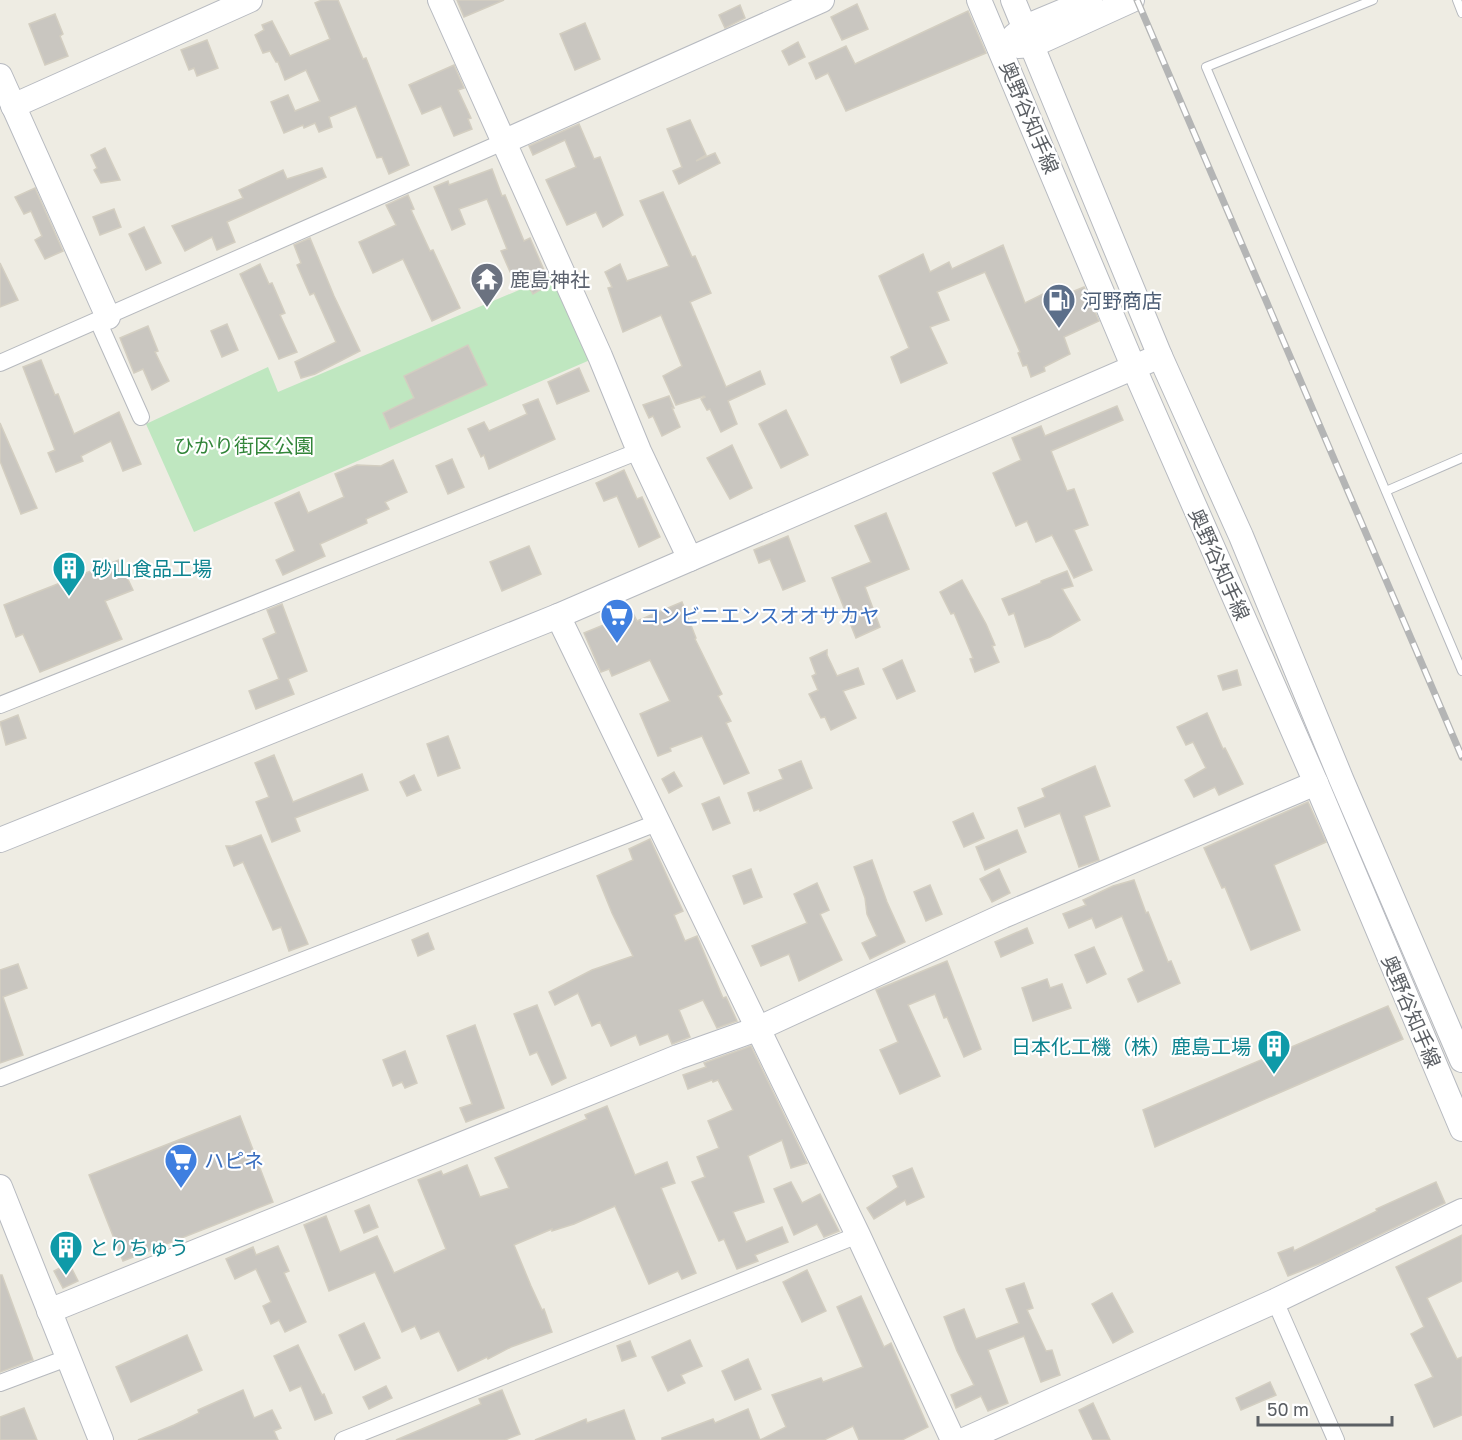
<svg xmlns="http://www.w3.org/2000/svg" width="1462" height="1440" viewBox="0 0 1462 1440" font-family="'Golos Text','Noto Sans JP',sans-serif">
  <rect width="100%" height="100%" fill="#eeece3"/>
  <!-- green -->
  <polygon fill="#bfe7c0" points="552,276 590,360 194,532 146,424 268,367 278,392"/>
  <!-- building -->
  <g fill="#c9c6c0" stroke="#d3cec1" stroke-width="1.5">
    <polygon points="322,0 338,0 363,59 366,58 409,165 389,174 382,157 377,158 356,106 329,117 332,127 319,132 315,123 304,128 303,125 284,133 271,102 288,95 295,111 320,101 306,70 285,80 278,62 276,62 270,51 263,53 255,35 264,30 262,25 272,21 290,56 330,39 315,3"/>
    <polygon points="457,0 504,0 464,17"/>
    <polygon points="857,4 868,29 842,40 831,17"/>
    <polygon points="740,5 745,18 725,28 719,15"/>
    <polygon points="968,11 986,53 846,111 828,73 816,79 809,63 846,46 855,64"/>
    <polygon points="55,14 63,34 60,36 68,56 45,65 29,24"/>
    <polygon points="585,23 600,59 575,70 560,34"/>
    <polygon points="207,40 218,68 197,76 194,68 189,70 181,50"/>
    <polygon points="798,42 805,57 789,65 782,51"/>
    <polygon points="454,65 464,88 458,90 471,118 468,119 472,129 454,136 441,106 422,114 409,85"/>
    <polygon points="690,120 706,155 696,161 715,153 720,163 679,184 673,171 682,167 667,129"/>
    <polygon points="579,124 594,159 600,157 623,215 603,227 596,212 567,225 546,180 576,167 565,140 533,155 529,146"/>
    <polygon points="105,148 120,180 101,183 94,170 97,168 91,155"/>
    <polygon points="322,168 326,177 227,222 235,242 217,250 212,237 185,251 172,226 243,198 239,190 283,170 287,179"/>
    <polygon points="492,169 502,196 505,195 524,241 530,238 544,270 537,273 545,287 533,294 524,279 515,283 501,251 507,249 487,199 459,209 465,224 452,230 434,187 448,181 449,185"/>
    <polygon points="35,188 63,251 45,259 35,240 42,236 31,211 24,214 15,197"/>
    <polygon points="663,192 692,257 695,256 711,293 690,302 726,387 760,371 765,384 728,401 737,424 721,432 710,409 707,410 701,399 705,397 704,396 676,405 663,376 682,366 661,315 623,332 608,288 612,287 605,272 620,264 627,281 669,266 640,201"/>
    <polygon points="408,195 414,209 411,210 430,251 433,250 460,308 432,321 403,259 373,273 359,242 396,225 386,205"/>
    <polygon points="114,209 121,227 100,235 93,217"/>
    <polygon points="144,227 161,263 146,270 129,234"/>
    <polygon points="310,238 334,296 360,351 315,374 301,378 295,362 336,342 314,293 310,295 297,265 301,263 294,245"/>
    <polygon points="1003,245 1025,303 1043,294 1047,302 1084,287 1099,321 1064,337 1070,354 1044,367 1045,371 1031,377 1027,365 1023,366 1018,353 1020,352 985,272 937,292 949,320 930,327 947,363 901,383 891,357 909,348 879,276 923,254 930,272 949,262 952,269"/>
    <polygon points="0,263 18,300 0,307"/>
    <polygon points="260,264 269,284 272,283 285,313 280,315 297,352 279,359 240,274"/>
    <polygon points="227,324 238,350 222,357 211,331"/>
    <polygon points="148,326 158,351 155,352 169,381 152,390 143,369 134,373 120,338"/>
    <polygon points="468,345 487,385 390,429 383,413 414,398 404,376"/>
    <polygon points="41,360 55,395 58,394 74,434 119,412 141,464 123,471 111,441 81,456 83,461 56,472 48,453 55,450 23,367"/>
    <polygon points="579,368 589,391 557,404 548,382"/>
    <polygon points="669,396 674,408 672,408 680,427 662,436 653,416 649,418 643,405"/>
    <polygon points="538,399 555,439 489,469 484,455 481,457 468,429 484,422 489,431 527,414 523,405"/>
    <polygon points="1117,406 1123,420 1051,451 1067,491 1074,489 1088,525 1074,530 1092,570 1074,578 1052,535 1036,542 1027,521 1016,526 993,473 1021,460 1012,438 1041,426 1045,436"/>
    <polygon points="786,410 808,455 781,468 759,424"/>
    <polygon points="0,423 37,508 21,514 0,461"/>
    <polygon points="732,445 752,488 730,499 707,458"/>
    <polygon points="452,459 464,487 448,494 436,466"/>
    <polygon points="393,460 407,492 385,502 389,509 366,519 367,523 320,544 325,556 283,575 276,560 295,551 275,503 299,492 308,513 344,497 335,474 357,465 381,466"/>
    <polygon points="624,470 637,499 642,497 660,537 639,547 617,496 604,501 596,483"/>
    <polygon points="886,513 909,569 865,587 880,627 856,638 832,578 871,562 855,526"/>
    <polygon points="788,536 805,581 783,590 770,559 759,563 754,550"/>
    <polygon points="529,546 541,574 502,591 490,562"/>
    <polygon points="119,560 133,590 105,601 122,639 40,672 23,634 16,637 4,605"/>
    <polygon points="1067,571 1073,586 1062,589 1080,620 1050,637 1025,647 1014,613 1009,615 1002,599 1041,583 1041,581"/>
    <polygon points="962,580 986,624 995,645 992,646 999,662 975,672 970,659 973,658 954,613 951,614 940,592"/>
    <polygon points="682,602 696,638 695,639 722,694 718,696 731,721 726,723 749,773 724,784 702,736 670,748 671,751 658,756 640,714 670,701 650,660 612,676 609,669 601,672 584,633 633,613 637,621"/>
    <polygon points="282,604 307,671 288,679 294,694 256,709 249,691 279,679 263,639 276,633 267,610"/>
    <polygon points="827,650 827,655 837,676 858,668 864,684 843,691 856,718 831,730 825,717 821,718 809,694 818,690 812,676 816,674 810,658"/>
    <polygon points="902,660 915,691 897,699 883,669"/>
    <polygon points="1237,670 1241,685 1223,690 1218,676"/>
    <polygon points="1207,713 1223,749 1225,748 1243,784 1219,795 1215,787 1194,797 1185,780 1206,768 1193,742 1186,745 1177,727"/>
    <polygon points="18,715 26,738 6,745 0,722"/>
    <polygon points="448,736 460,768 438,776 427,744"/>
    <polygon points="274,755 293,802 362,774 368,790 295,818 300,831 272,842 256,802 269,797 255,763"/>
    <polygon points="801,761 812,788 760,811 759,809 754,811 748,793 783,779 779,770"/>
    <polygon points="1095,766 1110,806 1084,816 1099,860 1079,867 1060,813 1025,827 1018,808 1045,797 1042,789"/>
    <polygon points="674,772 682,786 669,793 662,779"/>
    <polygon points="414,775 421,790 407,796 400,782"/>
    <polygon points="719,797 730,823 713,830 702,804"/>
    <polygon points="1308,802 1326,842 1274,865 1300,930 1251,950 1225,887 1222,888 1204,848"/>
    <polygon points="973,813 984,838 964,847 953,822"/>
    <polygon points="1017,830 1026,852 985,870 976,847"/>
    <polygon points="261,835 308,944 289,951 281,927 273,930 243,862 234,866 226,846 232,846"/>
    <polygon points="650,839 683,911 674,915 685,941 697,936 723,998 726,997 737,1021 717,1028 703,1000 679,1010 690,1037 672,1044 668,1034 640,1045 636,1035 611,1046 600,1022 592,1026 578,993 555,1005 549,992 592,970 633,956 612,913 597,876 633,860 629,849"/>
    <polygon points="872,860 887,902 905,942 870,959 862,943 877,936 867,914 865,898 854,867"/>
    <polygon points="751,869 762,897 744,904 733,876"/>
    <polygon points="999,869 1010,893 992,902 980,879"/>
    <polygon points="1134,880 1146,913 1148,912 1168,962 1171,961 1180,983 1138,1002 1128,979 1144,971 1122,916 1096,928 1092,918 1069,928 1063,914 1086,905 1083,900 1113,886"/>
    <polygon points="817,883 829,910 820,914 842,960 799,981 789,954 761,966 752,946 807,923 794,894"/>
    <polygon points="930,885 942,914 926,921 914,892"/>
    <polygon points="1027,928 1033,943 1001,957 995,942"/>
    <polygon points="428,933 434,949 418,956 412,940"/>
    <polygon points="1094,947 1106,974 1087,983 1075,955"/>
    <polygon points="947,961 981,1049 964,1057 947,1017 944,1018 935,994 908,1005 940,1076 900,1094 880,1050 898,1042 876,990"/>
    <polygon points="18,964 27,988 3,997 23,1055 0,1063 0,970"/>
    <polygon points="1047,979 1050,988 1062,984 1071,1008 1033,1021 1022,988"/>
    <polygon points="537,1005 566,1078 552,1085 537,1052 530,1055 514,1014"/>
    <polygon points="1388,1006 1403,1039 1155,1147 1143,1110"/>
    <polygon points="475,1025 504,1108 466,1122 460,1108 472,1104 447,1036"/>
    <polygon points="751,1046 807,1163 791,1168 782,1140 748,1156 764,1202 733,1212 746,1242 782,1227 788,1242 755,1255 758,1261 737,1269 724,1239 719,1241 692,1182 705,1177 697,1157 719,1148 708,1121 733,1110 718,1080 713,1082 712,1080 688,1089 683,1075 706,1067 704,1063"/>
    <polygon points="405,1051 417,1083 405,1088 402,1082 393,1086 383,1060"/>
    <polygon points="607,1106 635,1175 667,1162 675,1183 661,1188 696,1273 682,1279 678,1271 649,1284 615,1206 574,1224 552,1231 552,1229 514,1245 531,1286 542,1310 544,1309 552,1332 511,1347 488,1359 487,1357 458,1371 439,1331 421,1339 415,1326 402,1332 375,1272 329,1291 304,1225 326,1216 340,1252 377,1236 394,1273 446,1249 418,1180 441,1171 443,1175 467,1165 480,1197 509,1188 495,1158 587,1119 585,1115"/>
    <polygon points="240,1116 273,1202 123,1261 89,1175"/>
    <polygon points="912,1168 924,1197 907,1205 905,1200 874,1219 867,1208 898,1187 893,1176"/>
    <polygon points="791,1182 802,1203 820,1194 839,1231 824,1237 817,1224 794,1235 774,1189"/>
    <polygon points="1436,1182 1445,1203 1324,1262 1288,1276 1278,1253 1293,1247 1294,1251 1377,1211 1376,1209"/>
    <polygon points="369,1205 378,1227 364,1233 355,1211"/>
    <polygon points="1462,1235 1462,1281 1427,1298 1457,1359 1462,1357 1462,1415 1434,1427 1415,1385 1433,1377 1411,1334 1424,1327 1396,1267"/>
    <polygon points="278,1246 289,1271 284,1273 306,1322 285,1332 279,1320 271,1324 263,1306 271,1302 256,1269 235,1279 226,1259 253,1247 256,1255"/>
    <polygon points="69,1263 78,1281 63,1288 54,1271"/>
    <polygon points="807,1270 826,1311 802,1322 783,1282"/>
    <polygon points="0,1275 2,1275 33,1360 0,1372"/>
    <polygon points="1024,1283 1033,1308 1027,1310 1046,1351 1052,1350 1060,1375 1041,1382 1024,1336 988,1350 1008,1403 988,1411 981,1396 956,1408 951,1395 974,1385 957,1351 944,1317 964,1309 976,1339 1019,1323 1006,1289"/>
    <polygon points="1112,1293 1133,1332 1113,1343 1092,1304"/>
    <polygon points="861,1296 884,1347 891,1343 928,1427 902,1440 859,1440 853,1426 824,1440 662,1440 662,1438 713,1419 715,1423 748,1409 760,1440 786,1427 772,1395 821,1378 823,1382 863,1367 837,1307"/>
    <polygon points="364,1323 380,1358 355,1370 339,1335"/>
    <polygon points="187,1335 202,1370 131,1402 116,1367"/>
    <polygon points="690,1340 702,1366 681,1375 685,1383 668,1391 652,1357"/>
    <polygon points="630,1341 636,1356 622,1361 617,1346"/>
    <polygon points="298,1345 322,1395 324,1394 332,1413 315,1420 301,1386 290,1391 274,1356"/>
    <polygon points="748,1359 761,1389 735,1400 722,1371"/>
    <polygon points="1270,1382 1276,1395 1241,1410 1236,1398"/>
    <polygon points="386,1386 392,1398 369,1409 363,1397"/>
    <polygon points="243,1390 254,1418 272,1410 281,1428 274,1431 278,1440 138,1440 174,1425 199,1413 198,1410"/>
    <polygon points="502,1390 520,1434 505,1440 396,1440 481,1404 479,1399"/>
    <polygon points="1093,1403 1110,1440 1093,1440 1079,1410"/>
    <polygon points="24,1408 37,1440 0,1440 0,1417"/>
    <polygon points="624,1410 635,1440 535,1440 586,1419 587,1423"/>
  </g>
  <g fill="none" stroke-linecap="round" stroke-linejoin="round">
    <defs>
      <g id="lane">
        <polyline points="1373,0 1206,67 1462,671"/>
        <polyline points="1457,0 1462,13"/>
        <polyline points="1386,491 1462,458"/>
      </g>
      <g id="street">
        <polyline points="98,321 141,417"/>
        <polyline points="0,363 503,142"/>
        <polyline points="0,705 639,451"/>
        <polyline points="0,1078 659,822"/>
        <polyline points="1275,1301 1336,1440"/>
        <polyline points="0,1383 67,1358"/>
        <polyline points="343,1440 858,1235"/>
      </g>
      <g id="secondary">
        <polyline points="440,0 600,356 639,451 690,559"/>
        <polyline points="979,0 1133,366 1316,783 1462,1129"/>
        <polyline points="1013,0 1160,356 1241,536 1342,781 1462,1060"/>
        <polyline points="1014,36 1025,27 1090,0"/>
        <polyline points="1018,46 1033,45 1132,0"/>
        <polyline points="0,76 108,317"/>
        <polyline points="13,106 250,0"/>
        <polyline points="503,142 822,0"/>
        <polyline points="558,616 858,1235 953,1440"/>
        <polyline points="0,840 558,616 1160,356"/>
        <polyline points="0,1187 101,1440"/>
        <polyline points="49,1311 678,1057 757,1029 1003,916 1316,783"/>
        <polyline points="964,1440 1275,1301 1462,1211"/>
      </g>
    </defs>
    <!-- lane casing -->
    <use href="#lane" stroke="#b6b9be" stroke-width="10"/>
    <!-- street casing -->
    <use href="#street" stroke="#b6b9be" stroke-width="18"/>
    <!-- secondary casing -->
    <use href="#secondary" stroke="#b7bac0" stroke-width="26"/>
    <!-- lane -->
    <use href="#lane" stroke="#fff" stroke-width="8"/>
    <!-- street -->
    <use href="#street" stroke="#fff" stroke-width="16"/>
    <!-- secondary -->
    <use href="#secondary" stroke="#fff" stroke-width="24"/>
    <defs>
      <polyline id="rail" points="1137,0 1462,757"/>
    </defs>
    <!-- rail casing -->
    <use href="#rail" stroke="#b4b5b5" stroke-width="7"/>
    <!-- rail -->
    <use href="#rail" stroke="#fff" stroke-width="4.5" stroke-dasharray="14" stroke-linecap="butt"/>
  </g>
  <!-- icons -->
  <defs>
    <symbol id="temple-pin" viewBox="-11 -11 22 30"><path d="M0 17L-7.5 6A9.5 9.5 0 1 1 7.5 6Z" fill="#6b7280" stroke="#fff"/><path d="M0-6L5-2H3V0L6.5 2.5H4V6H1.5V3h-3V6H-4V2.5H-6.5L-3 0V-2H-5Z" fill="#fff"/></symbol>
    <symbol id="fuel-pin" viewBox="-11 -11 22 30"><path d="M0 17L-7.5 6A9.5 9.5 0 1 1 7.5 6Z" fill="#5c6f8a" stroke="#fff"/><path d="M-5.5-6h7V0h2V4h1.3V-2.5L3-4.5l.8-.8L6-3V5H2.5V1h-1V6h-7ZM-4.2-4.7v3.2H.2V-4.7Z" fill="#fff"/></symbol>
    <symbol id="building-pin" viewBox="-11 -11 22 30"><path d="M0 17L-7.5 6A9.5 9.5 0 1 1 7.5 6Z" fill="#0f9aa8" stroke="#fff"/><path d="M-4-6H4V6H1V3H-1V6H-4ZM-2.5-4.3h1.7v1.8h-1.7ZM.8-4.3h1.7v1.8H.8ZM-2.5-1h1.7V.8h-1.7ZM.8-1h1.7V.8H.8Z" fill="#fff"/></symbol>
    <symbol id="supermarket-pin" viewBox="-11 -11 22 30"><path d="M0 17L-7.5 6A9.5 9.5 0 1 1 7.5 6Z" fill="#3f7fe0" stroke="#fff"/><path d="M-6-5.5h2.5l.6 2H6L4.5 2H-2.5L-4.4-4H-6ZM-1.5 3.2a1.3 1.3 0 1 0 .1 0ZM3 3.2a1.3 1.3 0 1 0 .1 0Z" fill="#fff"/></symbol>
  </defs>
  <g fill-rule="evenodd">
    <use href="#temple-pin" x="468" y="260" width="38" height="52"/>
    <use href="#fuel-pin" x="1040" y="281" width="38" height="52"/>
    <use href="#building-pin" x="50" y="549" width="38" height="52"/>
    <use href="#supermarket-pin" x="598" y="596" width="38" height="52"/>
    <use href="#building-pin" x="1255" y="1027" width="38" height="52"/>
    <use href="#supermarket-pin" x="162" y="1141" width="38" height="52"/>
    <use href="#building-pin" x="47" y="1228" width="38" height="52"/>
  </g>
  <g text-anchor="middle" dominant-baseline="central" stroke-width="4.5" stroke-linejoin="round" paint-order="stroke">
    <!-- street labels -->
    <g font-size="20" fill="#5b5f64" stroke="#fff">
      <text transform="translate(1030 117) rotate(67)">奥野谷知手線</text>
      <text transform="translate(1220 564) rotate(66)">奥野谷知手線</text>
      <text transform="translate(1412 1011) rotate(67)">奥野谷知手線</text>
    </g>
    <!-- worship labels -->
    <g font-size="20" fill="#5b616d" stroke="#fff" text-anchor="start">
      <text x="510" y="279">鹿島神社</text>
    </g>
    <!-- service labels -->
    <g font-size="20" fill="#4e5e75" stroke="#fff" text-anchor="start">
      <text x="1082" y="300">河野商店</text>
    </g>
    <!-- park labels -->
    <g font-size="20" fill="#328539" stroke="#fff">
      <text x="244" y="445">ひかり街区公園</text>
    </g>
    <!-- culture labels -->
    <g font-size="20" fill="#0d838f" stroke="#fff" text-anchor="start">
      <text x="92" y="568">砂山食品工場</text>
      <text x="1251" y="1046" text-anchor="end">日本化工機（株）鹿島工場</text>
      <text x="89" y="1247">とりちゅう</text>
    </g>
    <!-- shop labels -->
    <g font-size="20" fill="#366cbe" stroke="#fff" text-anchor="start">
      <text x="640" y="615">コンビニエンスオオサカヤ</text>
      <text x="204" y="1160">ハピネ</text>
    </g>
  </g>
  <!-- scale -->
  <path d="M1258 1416v9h134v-9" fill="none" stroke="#5b5f64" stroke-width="3"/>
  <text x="1267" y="1416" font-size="18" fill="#5b5f64" stroke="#ffffff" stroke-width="4.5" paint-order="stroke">50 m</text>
</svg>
